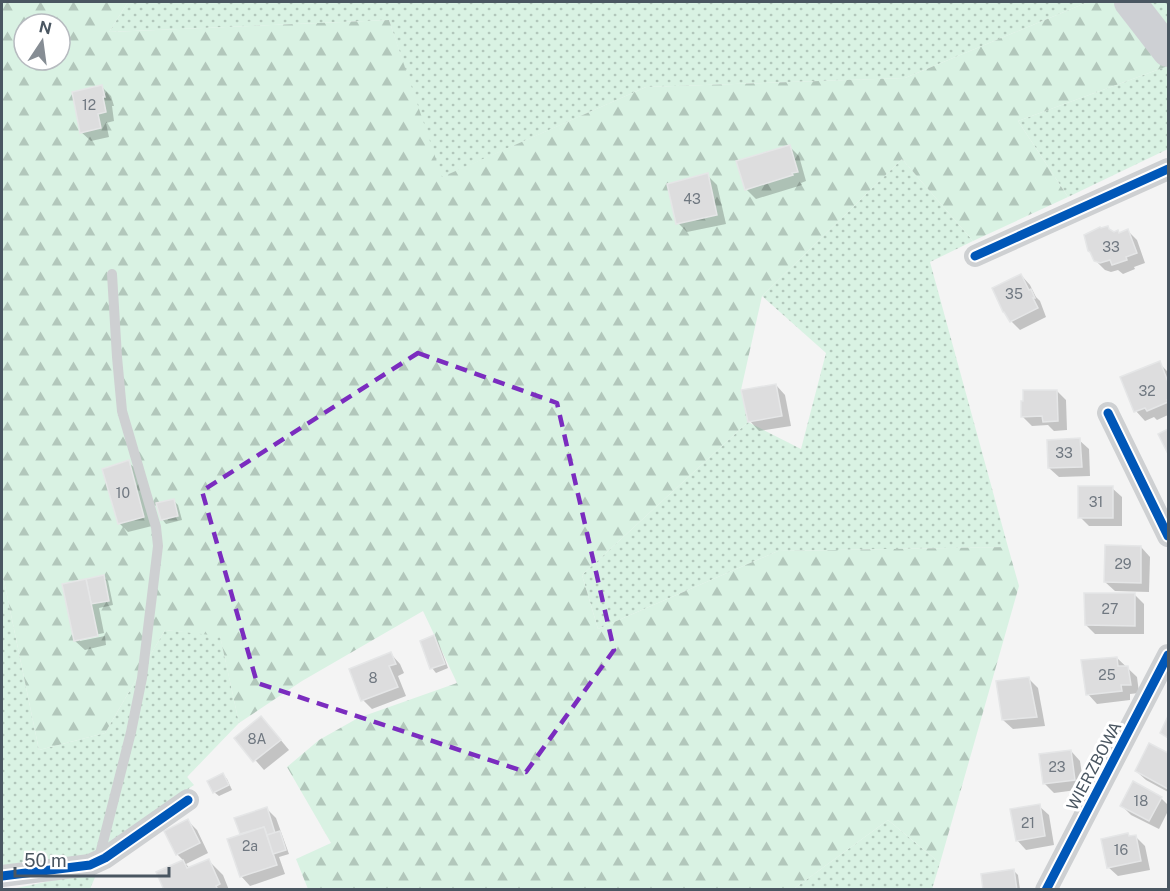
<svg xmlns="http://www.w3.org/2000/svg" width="1170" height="891" viewBox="0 0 1170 891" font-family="'Public Sans',sans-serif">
  <defs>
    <pattern id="green-dots" width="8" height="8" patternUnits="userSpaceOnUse" patternTransform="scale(1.5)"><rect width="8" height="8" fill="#d9f2e3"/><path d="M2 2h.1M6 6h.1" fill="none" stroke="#b2c7bb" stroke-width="1.8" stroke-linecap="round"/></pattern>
    <pattern id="forest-firs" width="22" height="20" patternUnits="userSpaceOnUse" patternTransform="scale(1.5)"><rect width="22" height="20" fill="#d9f2e3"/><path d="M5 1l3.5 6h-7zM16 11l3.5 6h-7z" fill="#b2c7bb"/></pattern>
  </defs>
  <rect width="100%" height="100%" fill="#f4f4f4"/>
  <!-- green -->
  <g fill="url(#green-dots)">
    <polygon points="128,2 1088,2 905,78 646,87 441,178 389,20 109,32"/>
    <polygon points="1128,2 1168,2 1168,65"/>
    <polygon points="1168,66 1168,149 1068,197 1018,121"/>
    <polygon points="902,159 973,241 930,262 1008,547 778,551 598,629 582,575 748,422 801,449 826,353 762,296"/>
    <polygon points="2,571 39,750 105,733 165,630 220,635 239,723 187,777 194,785 91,855 2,866"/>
    <polygon points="888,820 940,863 932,889 795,890 795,888"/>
    <polygon points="84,874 96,875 90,889 7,890"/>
  </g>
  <!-- forest -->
  <path fill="url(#forest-firs)" fill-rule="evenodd" d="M 2,2 L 128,2 L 109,32 L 389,20 L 442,177 L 646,87 L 905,78 L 1088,2 L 1128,2 L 1168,66 L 1018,121 L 1068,197 L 973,241 L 902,159 L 762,296 L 741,390 L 748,422 L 582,575 L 598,629 L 778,551 L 1008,547 L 1019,586 L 940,863 L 888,820 L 795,888 L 781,889 L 308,889 L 296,859 L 331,843 L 287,767 L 319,740 L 358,718 L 457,683 L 423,611 L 302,681 L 239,723 L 220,636 L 165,630 L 105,733 L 39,750 L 2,571 ZM 24,24 L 60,24 L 60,60 L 24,60 Z"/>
  <!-- shadow -->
  <g fill="#0003">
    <polygon points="102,87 111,96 114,106 112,106 114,121 106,123 109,137 91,141 81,132"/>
    <polygon points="790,147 799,156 806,181 801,183 802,185 756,199 746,189"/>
    <polygon points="707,175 717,185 726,224 687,232 678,223"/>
    <polygon points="1128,231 1137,240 1145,263 1134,267 1135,269 1123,274 1118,270 1111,272 1105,270 1095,260 1112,232 1119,234"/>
    <polygon points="1021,275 1030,285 1036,297 1040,301 1046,317 1020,330 1011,321"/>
    <polygon points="1159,363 1168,372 1168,415 1157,420 1154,417 1145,421 1136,411"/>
    <polygon points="776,385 785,395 791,426 759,431 750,421"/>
    <polygon points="1057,391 1066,400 1067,430 1054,431 1048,425 1032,426 1023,417"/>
    <polygon points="1079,440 1089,449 1090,476 1059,477 1049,468"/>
    <polygon points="128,462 138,471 152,526 128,532 119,523"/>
    <polygon points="1112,488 1122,497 1122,526 1089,526 1080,517"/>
    <polygon points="173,500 178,505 182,520 166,524 162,519"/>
    <polygon points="1141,547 1150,557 1149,592 1115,591 1105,582"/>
    <polygon points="103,577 108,581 113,605 99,608 104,633 80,638 80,641 105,636 106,645 85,650 75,641 64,585"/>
    <polygon points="1135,595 1144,604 1144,634 1095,634 1086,625"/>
    <polygon points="434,637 438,641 448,668 436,673 432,668"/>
    <polygon points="391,654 400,664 404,673 398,676 406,696 372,709 363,700"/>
    <polygon points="1117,658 1137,677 1139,693 1130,694 1130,700 1097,704 1088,694"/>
    <polygon points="1028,678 1038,688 1045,726 1013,729 1003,720"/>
    <polygon points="270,727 289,750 264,770 236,738"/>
    <polygon points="1150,745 1168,755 1168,792 1146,780 1136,771"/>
    <polygon points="1071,751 1080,761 1084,789 1054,793 1044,783"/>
    <polygon points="223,775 227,779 232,790 219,796 214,792"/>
    <polygon points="1161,798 1168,805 1168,811 1159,829 1131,815 1122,806"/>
    <polygon points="1039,806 1049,815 1054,845 1026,850 1017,840"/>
    <polygon points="266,808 276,818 289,854 279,857 285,874 250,886 241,876 242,835 236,818"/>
    <polygon points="188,821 197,830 208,853 186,864 190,869 208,860 223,875 229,890 166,890 158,873 184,861 177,854"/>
    <polygon points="1128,835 1131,838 1136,837 1145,846 1150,870 1118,876 1108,867"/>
    <polygon points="1013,870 1018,875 1020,890 984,890"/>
  </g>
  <!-- building -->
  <g fill="#ddddde" stroke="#e5e6e7" stroke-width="1.5">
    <polygon points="102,85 105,97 103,97 106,112 98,114 101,128 80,133 72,92"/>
    <polygon points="790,145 798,172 792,173 793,175 745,190 736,161"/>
    <polygon points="708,173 717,215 676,224 667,184"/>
    <polygon points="1108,226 1109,229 1114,232 1118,230 1119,233 1128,229 1137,253 1126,257 1127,260 1112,265 1110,260 1100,263 1094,261 1090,252 1088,251 1084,235 1100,227 1101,228"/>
    <polygon points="1021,274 1029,290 1031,289 1035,298 1033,298 1038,308 1010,322 1004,312 1003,312 992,288"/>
    <polygon points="1160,361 1168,382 1168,399 1167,400 1168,402 1147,411 1145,408 1134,412 1120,377"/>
    <polygon points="776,384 782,416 748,422 741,390"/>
    <polygon points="1023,390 1057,390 1058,421 1043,422 1042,416 1021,417 1021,401 1023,401"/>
    <polygon points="1168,429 1168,454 1158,434"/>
    <polygon points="1080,438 1082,467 1048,468 1047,440"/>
    <polygon points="129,460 144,517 118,524 102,469"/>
    <rect x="1078" y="486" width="35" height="32"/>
    <polygon points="174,499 178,516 161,520 156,503"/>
    <polygon points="1105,545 1141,546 1141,583 1104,582"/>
    <polygon points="104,575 109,601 91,604 86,579"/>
    <polygon points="86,579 98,636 74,641 62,584"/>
    <polygon points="1084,593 1135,593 1135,626 1085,625"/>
    <polygon points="434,635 445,664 430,669 420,641"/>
    <polygon points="391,652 396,664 389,666 398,687 361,701 349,669"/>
    <polygon points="1117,657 1118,666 1128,666 1131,685 1121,685 1122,691 1086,695 1081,660"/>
    <polygon points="1029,677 1037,717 1002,720 996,681"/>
    <polygon points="261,716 281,740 253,762 234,738"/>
    <polygon points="1168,716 1168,738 1160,733"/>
    <polygon points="1149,743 1168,753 1168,789 1135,771"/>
    <polygon points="1071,750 1075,780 1043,784 1039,754"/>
    <polygon points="223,773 229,785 213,793 207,781"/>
    <polygon points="1133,781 1162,797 1149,821 1120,806"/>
    <polygon points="1040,804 1045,836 1016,841 1010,809"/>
    <polygon points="267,807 275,833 267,835 264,827 240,834 234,818"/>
    <polygon points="188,819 200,843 176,855 164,831"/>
    <polygon points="264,827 277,865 240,877 227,839"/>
    <polygon points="280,831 286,850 273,854 267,835"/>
    <polygon points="1128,833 1129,836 1136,835 1141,861 1107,868 1101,839"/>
    <polygon points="209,859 220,884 216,886 218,890 164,890 156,872 183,860 187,868"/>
    <polygon points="1014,869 1017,890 983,890 981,874"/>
  </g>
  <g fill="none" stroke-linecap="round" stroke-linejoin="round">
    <!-- lane -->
    <polyline stroke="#ced0d2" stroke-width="10" points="99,858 131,732 142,678 158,546 156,527 122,411 117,357 112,274"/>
    <!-- street -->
    <g stroke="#ced0d2" stroke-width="22">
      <polyline points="975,256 1168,169"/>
      <polyline points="1108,413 1168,536"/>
      <polyline points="2,876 90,865 105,858 188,800"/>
      <polyline points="1046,890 1168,655"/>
    </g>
    <!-- secondary -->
    <polyline stroke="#ced0d4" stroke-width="32" points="1130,2 1168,51"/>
    <defs>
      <g id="cycleway">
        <polyline points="975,256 1168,169"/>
        <polyline points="1108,413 1168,536"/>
        <polyline points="2,876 90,865 105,858 188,800"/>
        <polyline points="1046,890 1168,655"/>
      </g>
    </defs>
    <!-- cycleway casing -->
    <use href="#cycleway" stroke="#fff" stroke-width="13"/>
    <!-- cycleway -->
    <use href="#cycleway" stroke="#0057b8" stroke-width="9"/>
  </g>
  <!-- marked area -->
  <path fill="none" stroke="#7b2cbf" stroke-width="4.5" stroke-dasharray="12 8" stroke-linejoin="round" d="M 418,353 L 557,403 L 614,650 L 526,772 L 257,683 L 202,491 Z"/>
  <g text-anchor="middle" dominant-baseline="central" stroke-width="6" stroke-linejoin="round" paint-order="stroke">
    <!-- number labels -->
    <g font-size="14" fill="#707881">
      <text x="89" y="105">12</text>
      <text x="692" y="199">43</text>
      <text x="1111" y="247">33</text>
      <text x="1014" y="294">35</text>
      <text x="1147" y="391">32</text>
      <text x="1064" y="453">33</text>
      <text x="123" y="493">10</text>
      <text x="1096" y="502">31</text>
      <text x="1123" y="564">29</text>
      <text x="1110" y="609">27</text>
      <text x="1107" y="675">25</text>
      <text x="373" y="678">8</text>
      <text x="257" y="739">8A</text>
      <text x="1057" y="767">23</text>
      <text x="1141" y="801">18</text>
      <text x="1028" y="823">21</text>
      <text x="250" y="846">2a</text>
      <text x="1121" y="850">16</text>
    </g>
    <!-- street labels -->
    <g font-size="16" fill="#4a5661" stroke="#fff">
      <text transform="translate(1094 766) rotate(-62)">WIERZBOWA</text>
    </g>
  </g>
  <!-- border -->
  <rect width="1170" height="891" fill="none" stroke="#4a5661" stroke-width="6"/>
  <!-- north arrow -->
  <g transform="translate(42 42) rotate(13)"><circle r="28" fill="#ffffff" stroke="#b7bbc0" stroke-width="1.5"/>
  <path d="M0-4.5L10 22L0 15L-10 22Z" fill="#868d94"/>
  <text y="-9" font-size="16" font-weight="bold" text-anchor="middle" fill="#4a5661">N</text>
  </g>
  <!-- scale -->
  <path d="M15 867v9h154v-9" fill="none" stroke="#4a5661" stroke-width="3"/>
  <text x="24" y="867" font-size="18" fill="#4a5661" stroke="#ffffff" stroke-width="4.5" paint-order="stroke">50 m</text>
</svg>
